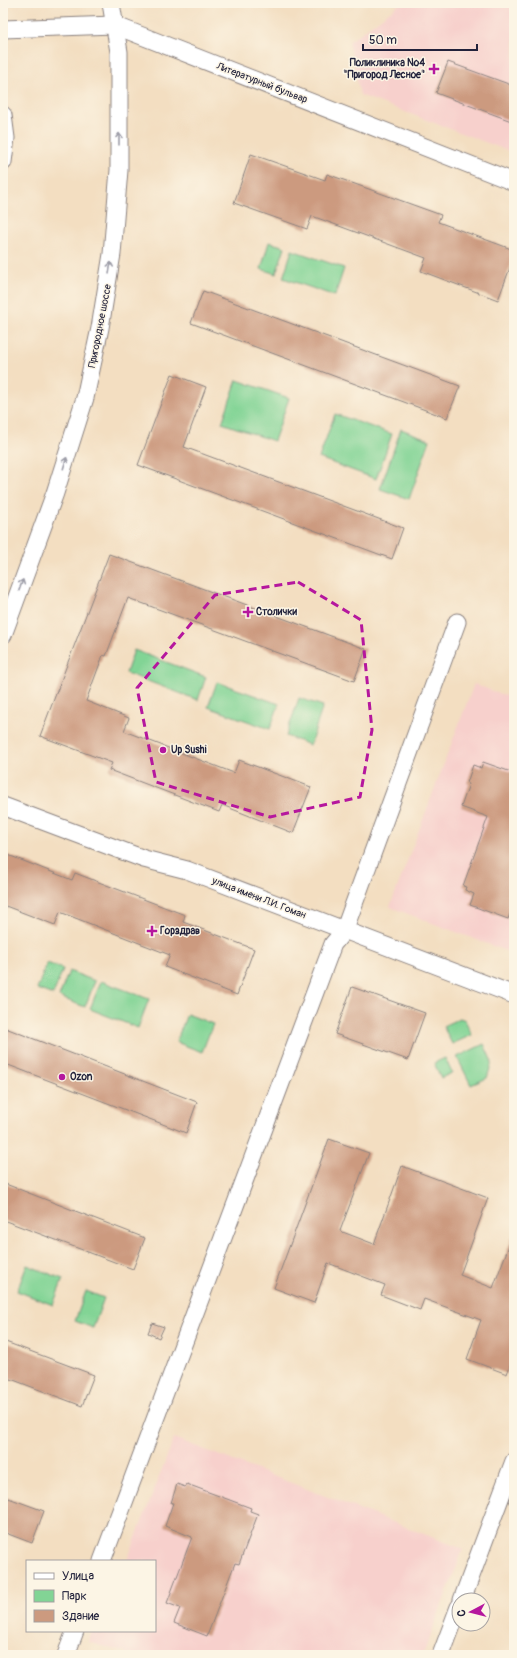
<svg xmlns="http://www.w3.org/2000/svg" width="517" height="1658" viewBox="0 0 517 1658" font-family="Pangolin,sans-serif">
  <rect width="100%" height="100%" fill="#fcf5e5"/>
  <filter id="ink" filterUnits="userSpaceOnUse"><feTurbulence type="fractalNoise" baseFrequency=".025" numOctaves="2"/><feDisplacementMap in="SourceGraphic" scale="8" xChannelSelector="R" yChannelSelector="G"/><feConvolveMatrix kernelMatrix="1 2 1 2 8 2 1 2 1" color-interpolation-filters="sRGB"/></filter>
  <filter id="wash" filterUnits="userSpaceOnUse"><feTurbulence type="fractalNoise" baseFrequency=".012" numOctaves="4" result="noise"/><feDisplacementMap in="SourceGraphic" scale="16" xChannelSelector="R" yChannelSelector="G"/><feGaussianBlur stdDeviation="0.9" result="paint"/><feColorMatrix in="noise" values="0 0 0 0 0 0 0 0 0 0 0 0 0 0 0 0 0 1.4 0 .05"/><feComposite in="paint" operator="in"/></filter>
  <g filter="url(#wash)">
    <rect width="100%" height="100%" fill="#f3dec1"/>
    <!-- built -->
    <g fill="#f7d0cc">
      <polygon points="401,3 514,3 514,153 360,95 349,42"/>
      <polygon points="474,684 514,699 514,954 390,907"/>
      <polygon points="174,1438 463,1549 423,1655 133,1655 88,1642 92,1631 155,1631 155,1561 119,1561 120,1558 127,1561"/>
    </g>
    <!-- green -->
    <g fill="#82d495" stroke="#527b68">
      <polygon points="269,242 285,247 276,274 261,269"/>
      <polygon points="292,250 344,268 335,296 283,278"/>
      <polygon points="237,380 289,398 274,441 222,423"/>
      <polygon points="335,414 392,434 376,479 319,458"/>
      <polygon points="401,429 430,440 409,499 380,489"/>
      <polygon points="134,650 206,677 198,700 126,673"/>
      <polygon points="217,682 279,704 270,729 208,707"/>
      <polygon points="299,698 323,706 310,745 286,736"/>
      <polygon points="47,963 63,969 53,995 37,989"/>
      <polygon points="69,971 95,981 85,1007 59,997"/>
      <polygon points="101,981 149,999 138,1028 90,1009"/>
      <polygon points="187,1014 213,1024 202,1052 176,1042"/>
      <polygon points="460,1018 465,1020 472,1035 452,1044 443,1026"/>
      <polygon points="484,1044 492,1062 487,1078 471,1085 457,1057"/>
      <polygon points="445,1058 452,1073 441,1078 434,1063"/>
      <polygon points="27,1265 63,1279 53,1305 17,1291"/>
      <polygon points="86,1291 104,1298 93,1328 75,1321"/>
    </g>
    <g id="blocks">
      <!-- building -->
      <g fill="#cc9a7f">
        <polygon points="448,62 514,86 514,122 436,93"/>
        <polygon points="251,154 325,180 327,174 441,215 438,222 514,250 514,257 498,300 421,271 426,258 312,216 307,229 234,203"/>
        <polygon points="203,291 460,386 447,418 191,323"/>
        <polygon points="172,374 206,387 184,447 403,528 392,559 138,465"/>
        <polygon points="109,554 366,649 354,681 128,598 106,656 103,655 86,701 129,718 124,731 234,773 239,760 311,787 293,833 222,805 219,812 109,770 112,763 40,736"/>
        <polygon points="483,762 514,773 514,904 508,919 470,905 474,894 465,890 466,887 463,886 488,817 461,807 469,784 467,783 473,765 481,768"/>
        <polygon points="3,853 72,880 75,873 185,915 183,922 254,949 237,995 165,967 170,955 60,912 55,925 3,905"/>
        <polygon points="352,987 425,1013 408,1060 335,1034"/>
        <polygon points="3,1027 197,1102 186,1133 3,1063"/>
        <polygon points="329,1139 369,1153 340,1231 374,1244 402,1166 488,1198 460,1275 493,1288 513,1235 514,1236 514,1354 507,1374 467,1359 481,1320 424,1299 420,1310 381,1295 385,1285 328,1263 314,1303 274,1288"/>
        <polygon points="3,1183 145,1238 133,1269 3,1220"/>
        <polygon points="152,1323 164,1327 159,1338 148,1333"/>
        <polygon points="3,1341 94,1375 82,1406 3,1376"/>
        <polygon points="177,1484 185,1487 187,1484 251,1508 250,1511 258,1514 239,1564 235,1563 207,1636 174,1623 180,1608 167,1603 192,1537 165,1526 173,1503 171,1503"/>
        <polygon points="3,1496 44,1511 32,1543 3,1532"/>
      </g>
    </g>
  </g>
  <g filter="url(#ink)">
    <use href="#blocks" fill-opacity="0" stroke="#8a807e" stroke-width="1"/>
    <g fill="none" stroke-linecap="round" stroke-linejoin="round">
      <defs>
        <g id="minor">
          <polyline points="3,29 114,25 514,182"/>
          <polyline points="3,115 6,138 3,162"/>
          <polyline points="3,635 55,493 85,398 100,328 112,254 119,170 119,52 111,3"/>
          <polyline points="3,806 144,859 187,870 514,995"/>
          <polyline points="102,1561 333,944 344,931 457,622"/>
          <polyline points="462,1600 514,1461"/>
          <polyline points="66,1655 75,1631"/>
          <polyline points="441,1655 459,1607"/>
        </g>
      </defs>
      <!-- minor casing -->
      <use href="#minor" stroke="#8a807e" stroke-width="19"/>
      <!-- minor -->
      <use href="#minor" stroke="#fff" stroke-width="17"/>
    </g>
    <!-- one-way arrows -->
    <defs><path id="oneway-shaft" d="M-6 0H5M1.5-3L5.5 0L1.5 3" fill="none" stroke-width="1.6" stroke-linecap="round" stroke-linejoin="round"/></defs>
    <g stroke="#9c9ca7">
      <use href="#oneway-shaft" transform="translate(119 139) rotate(-90)"/>
      <use href="#oneway-shaft" transform="translate(110 268) rotate(-81)"/>
      <use href="#oneway-shaft" transform="translate(65 463) rotate(-73)"/>
      <use href="#oneway-shaft" transform="translate(21 585) rotate(-70)"/>
    </g>
  </g>
  <!-- marked area -->
  <path fill="none" stroke="#b5179e" stroke-width="3" stroke-dasharray="8 5" stroke-linejoin="round" d="M 298,582 L 361,620 L 372,730 L 360,797 L 270,817 L 156,782 L 137,688 L 215,595 Z"/>
  <!-- markers -->
  <g fill="#b5179e" stroke="#fcf5e5" stroke-width="1.5">
    <path d="M432 63h4v4h4v4h-4v4h-4v-4h-4v-4h4z"/>
    <path d="M246 606h4v4h4v4h-4v4h-4v-4h-4v-4h4z"/>
    <circle cx="163" cy="750" r="4"/>
    <path d="M150 925h4v4h4v4h-4v4h-4v-4h-4v-4h4z"/>
    <circle cx="62" cy="1077" r="4"/>
  </g>
  <g text-anchor="middle" dominant-baseline="central" stroke-width="3" stroke-linejoin="round" paint-order="stroke">
    <!-- poi labels -->
    <g font-size="10" font-weight="bold" fill="#22223b" stroke="#fcf5e5" text-anchor="start">
      <text x="425" y="63" text-anchor="end">Поликлиника №4<tspan x="425" dy="12">"Пригород Лесное"</tspan></text>
      <text x="256" y="612">Столички</text>
      <text x="171" y="750">Up Sushi</text>
      <text x="160" y="931">Горздрав</text>
      <text x="70" y="1077">Ozon</text>
    </g>
    <!-- street labels -->
    <g font-size="10" fill="#22223b" stroke="#fcf5e5">
      <text transform="translate(262 83) rotate(21)">Литературный бульвар</text>
      <text transform="translate(100 326) rotate(-79)">Пригородное шоссе</text>
      <text transform="translate(259 898) rotate(21)">улица имени Л.И. Гоман</text>
    </g>
  </g>
  <!-- margin -->
  <rect width="517" height="1658" fill="none" stroke="#fcf5e5" stroke-width="16"/>
  <!-- legend -->
  <rect x="26" y="1560" width="130" height="72" fill="#fcf5e5" stroke="#a5a1a1"/>
  <rect x="34" y="1573" width="20" height="6" fill="#ffffff" stroke="#a5a1a1"/>
  <text x="62" y="1580" font-size="12" fill="#22223b">Улица</text>
  <rect x="34" y="1590" width="20" height="12" fill="#82d495" stroke="#a5a1a1"/>
  <text x="62" y="1600" font-size="12" fill="#22223b">Парк</text>
  <rect x="34" y="1610" width="20" height="12" fill="#cc9a7f" stroke="#a5a1a1"/>
  <text x="62" y="1620" font-size="12" fill="#22223b">Здание</text>
  <!-- north arrow -->
  <g transform="translate(471 1612) rotate(263)"><circle r="19" fill="#fcf5e5" stroke="#a5a1a1"/>
  <path d="M0-3L7 15L0 10L-7 15Z" fill="#b5179e"/>
  <text y="-6" font-size="11" font-weight="bold" text-anchor="middle" fill="#22223b">С</text>
  </g>
  <!-- scale -->
  <path d="M363 44v6h114v-6" fill="none" stroke="#22223b" stroke-width="2"/>
  <text x="369" y="44" font-size="12" fill="#22223b" stroke="#fcf5e5" stroke-width="3" paint-order="stroke">50 m</text>
</svg>
